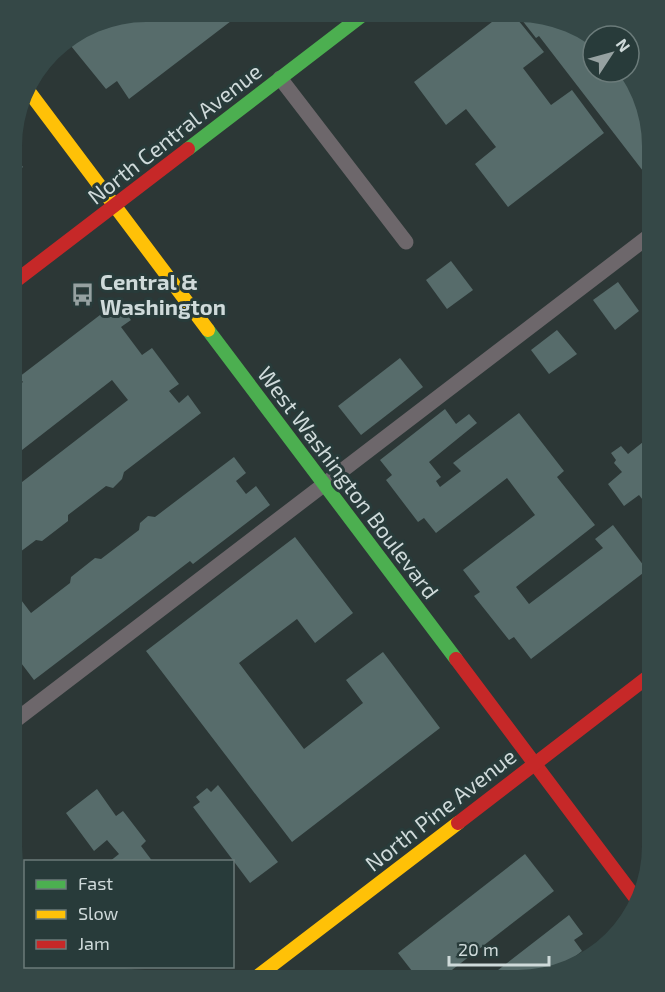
<svg xmlns="http://www.w3.org/2000/svg" width="665" height="992" viewBox="0 0 665 992" font-family="'Exo 2',sans-serif">
  <rect width="100%" height="100%" fill="#2c3736"/>
  <!-- building -->
  <g fill="#576c6b">
    <polygon points="501,15 514,15 544,52 523,68 551,105 572,90 604,133 508,207 475,164 496,147 466,109 446,125 414,82"/>
    <polygon points="518,15 544,15 593,37 593,72 625,72 643,95 653,146 653,184 539,36 536,38"/>
    <polygon points="235,18 129,99 117,81 106,89 71,46 73,45 69,39 103,19"/>
    <polygon points="13,154 23,167 13,175"/>
    <polygon points="451,261 473,290 447,309 426,280"/>
    <polygon points="618,282 639,311 615,330 593,300"/>
    <polygon points="117,302 131,320 121,327 142,355 152,348 179,384 169,391 179,403 188,395 201,413 124,472 122,479 113,488 106,486 68,515 68,521 42,541 36,540 12,558 13,489 128,400 112,380 13,457 13,390 23,382 19,377"/>
    <polygon points="557,330 577,354 549,374 531,350"/>
    <polygon points="400,358 423,387 361,435 338,406"/>
    <polygon points="445,409 456,424 469,414 477,423 429,462 441,477 436,481 440,487 461,471 453,463 519,413 564,471 557,477 595,525 516,587 529,604 603,548 595,539 613,525 647,570 531,659 514,637 509,640 474,596 480,592 463,570 535,515 507,478 436,533 424,518 418,522 386,480 392,475 380,460"/>
    <polygon points="643,442 653,455 653,513 639,495 624,506 608,484 622,472 614,463 616,460 611,453 621,446 628,454"/>
    <polygon points="234,457 246,473 236,481 246,494 256,486 270,505 193,564 190,561 34,680 12,651 12,584 20,595 18,596 31,613 70,583 71,577 95,558 101,559 139,530 140,523 148,516 155,517"/>
    <polygon points="295,537 353,613 315,643 297,619 239,663 304,749 363,703 346,680 383,652 440,728 292,842 146,651"/>
    <polygon points="218,785 278,862 250,883 193,807 200,802 196,797 207,788 211,792"/>
    <polygon points="97,789 116,816 123,811 146,841 141,846 153,862 109,862 119,854 107,840 94,851 66,813"/>
    <polygon points="525,854 554,891 439,980 419,980 398,953"/>
    <polygon points="569,915 583,934 574,940 582,951 563,966 562,971 519,980 491,980 489,977"/>
  </g>
  <g fill="none" stroke-linecap="round" stroke-linejoin="round">
    <!-- lane -->
    <g stroke="#6d676b" stroke-width="15">
      <polyline points="280,78 406,242"/>
      <polyline points="12,723 653,233"/>
    </g>
    <!-- fast -->
    <g stroke="#4caf50" stroke-width="14">
      <polyline points="188,149 360,17"/>
      <polyline points="208,330 456,659"/>
    </g>
    <!-- slow -->
    <g stroke="#ffc107" stroke-width="14">
      <polyline points="27,89 208,330"/>
      <polyline points="254,979 458,823"/>
    </g>
    <!-- jam -->
    <g stroke="#c62828" stroke-width="14">
      <polyline points="13,283 188,149"/>
      <polyline points="456,659 637,900"/>
      <polyline points="458,823 653,673"/>
    </g>
  </g>
  <!-- icons -->
  <defs>
    <symbol id="bus-bare" viewBox="-9 -9 18 18"><path d="M-5-6H5V4H4V6H2V4H-2V6H-4V4H-5ZM-3.5-4V0h7V-4ZM-3.5 1.2v1.5H-2V1.2ZM2 1.2v1.5H3.5V1.2Z" fill="#96a1a1" stroke="#283b3a" stroke-width="2.5" paint-order="stroke"/></symbol>
  </defs>
  <g fill-rule="evenodd">
    <use href="#bus-bare" x="66" y="278" width="33" height="33"/>
  </g>
  <g text-anchor="middle" dominant-baseline="central" stroke-width="6" stroke-linejoin="round" paint-order="stroke">
    <!-- street labels -->
    <g font-size="22" fill="#cfdada" stroke="#283b3a">
      <text transform="translate(174 133) rotate(-38)">North Central Avenue</text>
      <text transform="translate(349 482) rotate(53)">West Washington Boulevard</text>
      <text transform="translate(440 809) rotate(-38)">North Pine Avenue</text>
    </g>
    <!-- poi labels -->
    <g font-size="22" font-weight="bold" fill="#cfdada" stroke="#283b3a" text-anchor="start">
      <text x="100" y="281">Central &amp;<tspan x="100" dy="25">Washington</tspan></text>
    </g>
  </g>
  <!-- crop -->
  <path d="M0 0H665V992H0ZM146 22H518A124 124 0 0 1 642 146V846A124 124 0 0 1 518 970H146A124 124 0 0 1 22 846V146A124 124 0 0 1 146 22Z" fill="#354847" fill-rule="evenodd"/>
  <!-- legend -->
  <rect x="24" y="860" width="210" height="108" fill="#283b3a" stroke="#6b7b7a" stroke-width="1.5"/>
  <rect x="36" y="880" width="30" height="9" fill="#4caf50" stroke="#6b7b7a" stroke-width="1.5"/>
  <text x="78" y="890" font-size="18" fill="#cfdada">Fast</text>
  <rect x="36" y="910" width="30" height="9" fill="#ffc107" stroke="#6b7b7a" stroke-width="1.5"/>
  <text x="78" y="920" font-size="18" fill="#cfdada">Slow</text>
  <rect x="36" y="940" width="30" height="9" fill="#c62828" stroke="#6b7b7a" stroke-width="1.5"/>
  <text x="78" y="950" font-size="18" fill="#cfdada">Jam</text>
  <!-- north arrow -->
  <g transform="translate(611 54) rotate(54)"><circle r="28" fill="#283b3a" stroke="#6b7b7a" stroke-width="1.5"/>
  <path d="M0-4.5L10 22L0 15L-10 22Z" fill="#96a1a1"/>
  <text y="-9" font-size="16" font-weight="bold" text-anchor="middle" fill="#cfdada">N</text>
  </g>
  <!-- scale -->
  <path d="M449 956v9h100v-9" fill="none" stroke="#cfdada" stroke-width="3"/>
  <text x="458" y="956" font-size="18" fill="#cfdada" stroke="#283b3a" stroke-width="4.5" paint-order="stroke">20 m</text>
</svg>
